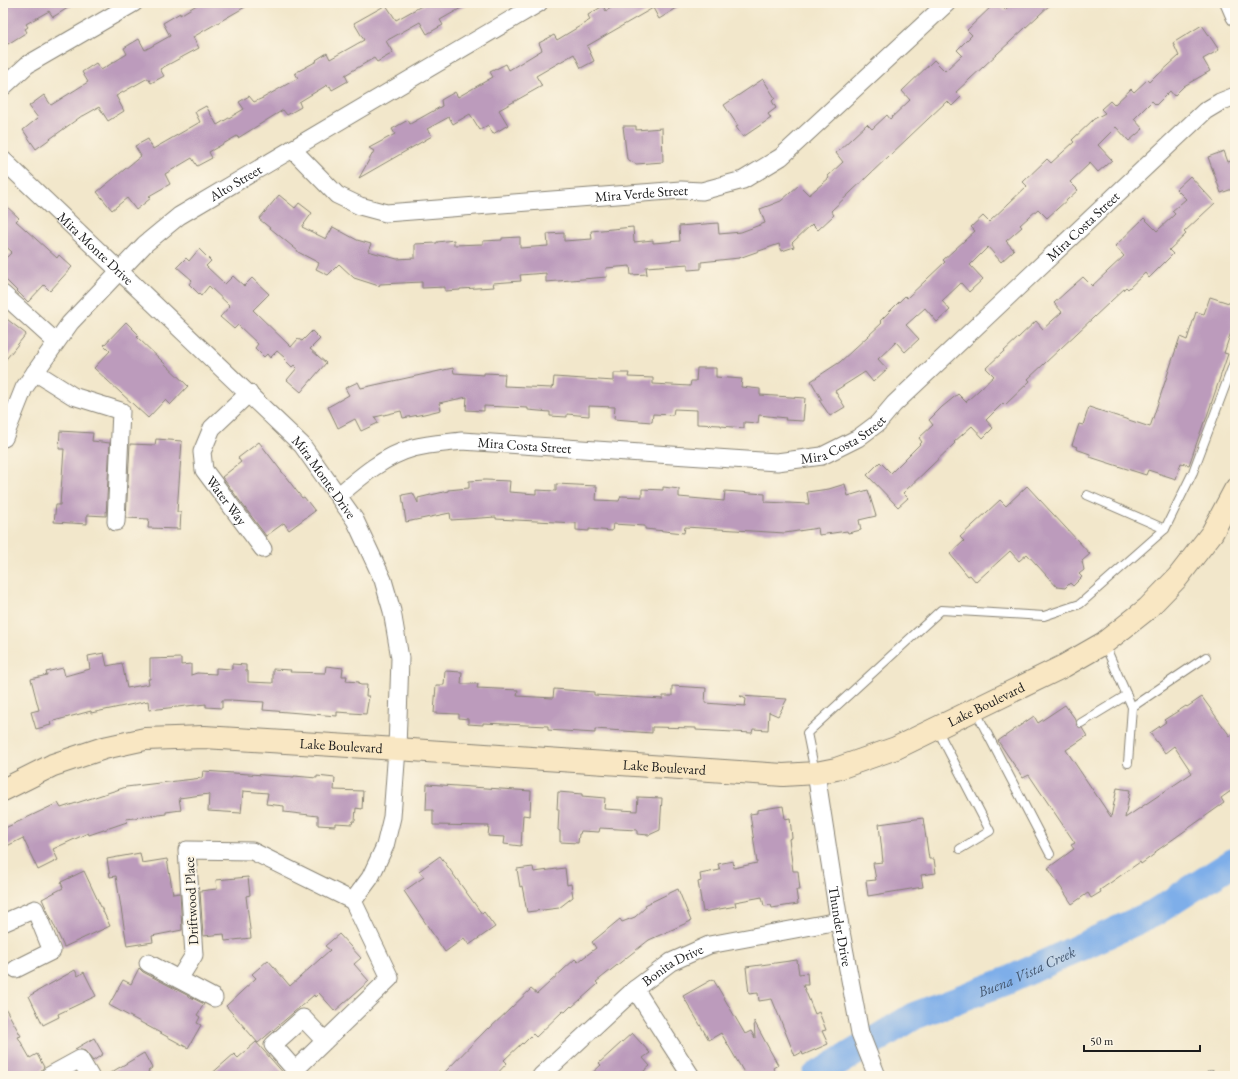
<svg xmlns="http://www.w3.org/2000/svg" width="1238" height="1079" viewBox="0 0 1238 1079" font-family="'EB Garamond',serif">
  <rect width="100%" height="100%" fill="#fcf5e5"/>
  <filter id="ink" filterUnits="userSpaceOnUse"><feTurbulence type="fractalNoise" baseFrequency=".025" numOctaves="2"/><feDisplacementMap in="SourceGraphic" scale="8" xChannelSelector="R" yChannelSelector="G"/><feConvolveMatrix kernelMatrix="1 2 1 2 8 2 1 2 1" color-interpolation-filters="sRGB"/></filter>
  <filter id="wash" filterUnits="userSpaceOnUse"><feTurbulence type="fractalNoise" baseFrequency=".012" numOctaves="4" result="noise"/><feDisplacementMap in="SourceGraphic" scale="16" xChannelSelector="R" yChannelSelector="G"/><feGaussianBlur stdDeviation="0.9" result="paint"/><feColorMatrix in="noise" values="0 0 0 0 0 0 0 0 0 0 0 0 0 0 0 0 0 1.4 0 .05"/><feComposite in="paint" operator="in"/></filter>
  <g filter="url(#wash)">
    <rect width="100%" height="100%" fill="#f2e7cb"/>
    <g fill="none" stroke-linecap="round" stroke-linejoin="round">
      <!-- river -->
      <path stroke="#7eaee9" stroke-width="28" id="s1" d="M 816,1076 L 914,1016 L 1009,980 L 1154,913 L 1235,861"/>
    </g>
    <g id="blocks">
      <!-- building -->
      <g fill="#bc9bbc">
        <polygon points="3,3 76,3 53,17 49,11 26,24 28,27 25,29 27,32 3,47"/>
        <polygon points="200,3 252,3 193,37 199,48 160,69 164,76 151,83 148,78 116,96 124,111 108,121 99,107 83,116 83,115 36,149 23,130 38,118 29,106 44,95 51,105 88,82 82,72 96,63 101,70 127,54 124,48 139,39 145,50 170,36 163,23 180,13 180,15"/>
        <polygon points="427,3 470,3 440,20 443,25 427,34 420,22 386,41 393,53 377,62 374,58 345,75 348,81 332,90 330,86 328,87 327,85 299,102 301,107 287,115 283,110 238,138 237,136 209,152 212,158 197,166 192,158 165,174 170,184 149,196 151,198 136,210 127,198 112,210 97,192 141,156 135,146 148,139 153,149 200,122 195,112 206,106 217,125 244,109 239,102 249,96 254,102 263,98 298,78 295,73 317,61 316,60 327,53 330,59 364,40 354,23 386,5 396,20"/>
        <polygon points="619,3 685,3 659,19 653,8 587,46 594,61 581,68 574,54 536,76 542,86 499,110 508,125 493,134 488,125 480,130 470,114 453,124 449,117 427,129 432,136 359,178 374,151 369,148 395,134 392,129 408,120 410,124 442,106 441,100 455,92 458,97 493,77 490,72 506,64 509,70 542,50 539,43 554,35 557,40 590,20 588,15 603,6 606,11"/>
        <polygon points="995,3 999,3 1005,10 1012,3 1052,3 956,92 961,97 952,106 947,101 831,211 834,215 818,230 812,224 792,243 794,247 782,251 779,244 739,258 701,262 701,269 688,270 688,264 646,267 647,274 631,275 630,266 606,268 607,277 546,282 546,273 520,275 521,281 493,283 494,287 460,289 460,290 445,291 445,287 422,288 422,282 380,284 379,286 354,278 339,264 328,275 316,269 319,263 298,252 298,251 259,219 279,195 295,208 299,203 312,213 302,227 326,239 333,227 357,240 371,244 368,251 397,259 415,258 415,244 437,243 437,242 454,240 454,245 483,244 483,241 502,240 502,238 520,237 520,248 548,246 547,234 564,233 564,241 592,239 591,231 633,227 634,242 653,240 653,243 680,241 679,226 718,223 719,234 741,232 765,223 760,209 781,201 799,185 809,195 829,178 828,176 843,162 836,153 867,124 872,129 887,115 890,119 910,100 902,91 934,60 945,71 962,55 957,50 972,35 967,30"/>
        <polygon points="1202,25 1219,50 1203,59 1210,71 1184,86 1174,96 1170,91 1156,105 1152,101 1134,119 1143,129 1129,141 1116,127 1098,145 1112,160 1098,172 1090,163 1070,182 1078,190 1047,218 1038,209 1020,225 1022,227 1006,241 1014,250 1001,262 988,247 970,265 983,279 969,292 961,283 942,301 950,310 937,322 925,308 906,325 919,339 905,352 896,342 878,359 887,369 873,382 865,372 835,391 845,407 830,416 819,400 822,400 811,381 840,362 882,323 880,321 905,296 907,298 945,262 943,260 975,231 971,227 983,216 989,222 1027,186 1023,182 1047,159 1051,163 1074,142 1072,140 1094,119 1105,113 1101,109 1110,101 1114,105 1131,89 1134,92 1147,80 1149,82 1157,74 1158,75 1179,56 1173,43"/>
        <polygon points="763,79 775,98 772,101 776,108 768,114 771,118 743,137 736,127 738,126 724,105"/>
        <polygon points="623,126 636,126 636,130 662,128 663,162 636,164 627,159"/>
        <polygon points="1224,151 1228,162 1235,160 1235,188 1221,193 1208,157"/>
        <polygon points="1190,176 1215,203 1184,232 1186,234 1169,250 1173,254 1149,278 1145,273 1128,289 1126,287 1028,379 1030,381 1005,405 1003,403 986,420 993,428 983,438 972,426 954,442 955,443 903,493 908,498 898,507 867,475 880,462 891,473 922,442 919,438 933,425 929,420 942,407 958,394 966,402 994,376 986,368 1036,321 1043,329 1062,312 1054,303 1066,292 1083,277 1092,286 1124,256 1115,246 1144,218 1157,231 1175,214 1172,211 1186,199 1176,189"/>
        <polygon points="3,203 19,218 16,221 57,258 59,255 72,267 50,291 44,285 28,302 3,277 3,261 12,252 3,244"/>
        <polygon points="199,249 211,261 206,266 225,284 233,276 244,286 252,278 269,294 253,310 291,347 298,339 302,341 312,331 320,339 310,349 326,363 301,392 287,380 297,368 294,365 292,367 284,359 285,358 277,351 270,358 267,354 264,357 255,348 258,344 238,325 234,329 220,317 230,306 209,286 201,296 189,284 192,280 177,267 186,258 189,261"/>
        <polygon points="1210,297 1235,305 1235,320 1224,353 1228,354 1205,422 1204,422 1189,465 1181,463 1176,479 1148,470 1146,475 1090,457 1090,454 1076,449 1077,447 1072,445 1079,424 1083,425 1089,407 1150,427 1180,337 1187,340 1196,312 1204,314"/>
        <polygon points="3,316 26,334 3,363"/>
        <polygon points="126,322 139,335 137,337 188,386 170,405 165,400 148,418 94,368 110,351 104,345"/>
        <polygon points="453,368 454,373 484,375 484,373 505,374 504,386 552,388 552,386 553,387 554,377 614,381 614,373 629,373 628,377 653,378 653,384 690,386 691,381 696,381 697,368 716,368 716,377 742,379 741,387 760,389 760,395 805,398 803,421 785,420 786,418 759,415 758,423 744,422 744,428 721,426 721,425 697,424 697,410 674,409 673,415 653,414 652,422 614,419 615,407 589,406 589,416 567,414 567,417 550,416 550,412 528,410 528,408 484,406 484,411 466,410 467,397 439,403 441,410 424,414 403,418 401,411 375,417 378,423 361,431 355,419 338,428 328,407 349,395 345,388 358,382 361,388"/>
        <polygon points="60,431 93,433 92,441 110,443 106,516 87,515 87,524 54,522 56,505 60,505 64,449 59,449"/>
        <polygon points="156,439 182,441 177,512 181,512 180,529 148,528 149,519 126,518 130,444 155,445"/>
        <polygon points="259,442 302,498 304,497 315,511 289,530 284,523 266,536 222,477 241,462 238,458"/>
        <polygon points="485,480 510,481 509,492 536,494 536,490 556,491 556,484 597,486 596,500 619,501 621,496 642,497 642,489 663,490 663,487 679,489 679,497 724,501 725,491 765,494 765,502 809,504 807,492 829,489 845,484 848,496 868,490 876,516 859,520 861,530 848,533 847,531 819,535 818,528 785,533 685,527 684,533 645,529 645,526 613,524 612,531 589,529 589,531 576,530 576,523 496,519 496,517 451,520 450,513 406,522 402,495 413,493 418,503 418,498 448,491 448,490 469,488 469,481"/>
        <polygon points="1027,486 1090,554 1082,561 1084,570 1079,574 1082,577 1073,586 1070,583 1065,588 1057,587 1027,554 1019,561 1010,551 976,582 970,575 968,576 950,554 964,541 960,537 1000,500 1006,506"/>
        <polygon points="104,653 107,666 122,663 127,688 149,684 148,679 150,679 150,659 181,658 181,665 191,664 191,675 197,673 216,674 216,668 232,669 232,664 246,665 246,671 248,671 248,682 273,683 273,669 291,670 290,672 325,673 326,666 343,668 342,676 347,676 346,681 359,682 358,684 361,685 367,685 366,696 369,696 366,714 337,712 337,716 263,710 264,702 230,700 222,700 222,708 206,707 206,704 149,710 148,701 91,713 91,711 50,722 51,725 36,729 31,712 39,710 31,679 47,675 46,672 63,668 65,676 90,669 88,656"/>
        <polygon points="445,671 462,672 461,684 478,684 477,688 518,690 517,696 553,698 554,689 594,692 594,695 663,699 663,696 672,696 672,686 706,688 705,703 745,706 746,699 740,696 787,699 778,716 769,712 768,730 753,729 752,733 696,730 696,728 652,727 652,733 595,729 595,733 548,730 548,726 483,723 483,725 468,724 468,719 459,718 459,714 434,713 436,685 444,685"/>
        <polygon points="1202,697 1230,736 1235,733 1235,788 1221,798 1224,803 1155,852 1156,853 1141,864 1140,862 1100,890 1101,892 1091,898 1088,893 1072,904 1048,868 1074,849 1071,845 1075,843 1029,775 1023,778 998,741 1034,716 1038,723 1065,705 1076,720 1077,726 1082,728 1087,736 1066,750 1111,817 1117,788 1130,790 1125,818 1192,773 1174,746 1165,753 1150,733 1166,722 1164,720 1186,706 1187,707"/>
        <polygon points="203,771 294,777 294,776 317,778 317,776 335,778 334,790 363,791 362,809 356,808 355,821 353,821 352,824 335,823 335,826 318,825 318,816 284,812 284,806 266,804 268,793 243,791 241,813 208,811 209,794 179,798 181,810 166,812 166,814 126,819 127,822 89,835 88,833 53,849 58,860 38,870 23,838 3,848 3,829 58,803 61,808 126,787 202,778"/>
        <polygon points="427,784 531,791 530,816 523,815 521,846 504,844 505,837 488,836 489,826 433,825 433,810 426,810"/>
        <polygon points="558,792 582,794 582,796 605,798 604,809 637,811 638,797 662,798 660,830 649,835 637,834 637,830 600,828 599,832 581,831 580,834 579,834 578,843 560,842 560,831 558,830 559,809 557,809"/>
        <polygon points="783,806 785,819 790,818 792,838 789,839 793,871 798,871 800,890 796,890 798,904 772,908 771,905 764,906 762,897 735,902 736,906 703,912 698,882 701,881 700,874 720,870 718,864 733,861 734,868 757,863 750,814 757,813 757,810"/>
        <polygon points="923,818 929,859 934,859 936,873 921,875 923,887 868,896 866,881 876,880 873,863 883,862 879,824"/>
        <polygon points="140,853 142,863 167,859 173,894 180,893 182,930 152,936 153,942 127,946 116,876 110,877 107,859"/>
        <polygon points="440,856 482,914 484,912 495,927 469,945 464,938 445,952 404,891 424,877 419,871"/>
        <polygon points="533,867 534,872 565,868 567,885 571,884 573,897 559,908 527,912 522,886 520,887 517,869"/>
        <polygon points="84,871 110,926 64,947 42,899 63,888 61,882"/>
        <polygon points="248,877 250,895 246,896 251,938 225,941 224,934 203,936 200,891 217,889 216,880"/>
        <polygon points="678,889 691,921 649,940 631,954 596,982 598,984 572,1007 571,1006 565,1012 563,1011 536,1037 533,1034 523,1044 522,1043 504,1060 507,1063 495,1076 441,1076 488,1028 489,1029 531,989 537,994 575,959 578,962 596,948 592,942 620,919 622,922 635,917 646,907 645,905"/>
        <polygon points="339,934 361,958 354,964 369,981 335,1011 319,993 315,997 314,995 258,1043 226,1006 256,978 252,974 268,960 290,986 330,950 325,946"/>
        <polygon points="797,960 799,974 807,973 808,985 803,985 815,1014 819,1012 826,1030 822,1031 828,1044 803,1055 802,1052 795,1056 772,999 759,1001 758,993 749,994 746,967"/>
        <polygon points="139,968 143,972 204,1004 197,1015 200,1017 197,1023 201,1025 188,1048 109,1005 123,980 131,984"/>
        <polygon points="75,970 78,976 84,972 96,996 58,1014 59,1017 43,1025 29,996"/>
        <polygon points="713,979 745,1034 751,1031 755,1038 754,1021 778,1065 773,1068 777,1076 746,1076 721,1033 709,1040 683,996"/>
        <polygon points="3,1004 21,1036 18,1037 30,1058 37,1054 44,1067 37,1076 3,1076"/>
        <polygon points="632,1033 650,1053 643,1058 650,1066 638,1076 589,1076 601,1065 599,1063"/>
        <polygon points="94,1038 103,1054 93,1061 85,1051 75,1049"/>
        <polygon points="256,1042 286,1076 209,1076 234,1054 238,1058"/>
        <polygon points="144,1053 152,1068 148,1071 151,1076 105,1076"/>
      </g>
    </g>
  </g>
  <g filter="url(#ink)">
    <use href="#blocks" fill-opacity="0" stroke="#878274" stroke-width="1"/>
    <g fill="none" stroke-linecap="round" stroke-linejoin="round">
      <defs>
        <g id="lane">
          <polyline points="1087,495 1165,529"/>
          <polyline points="1104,643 1132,707 1128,763"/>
          <polyline points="1132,707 1206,657"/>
          <polyline points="975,710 1050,854"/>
          <polyline points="1081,723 1127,695"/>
          <polyline points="937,729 990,831 960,849"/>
          <polyline points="815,772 807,733 941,610 1044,616 1080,604 1165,529 1193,472 1235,360"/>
          <polyline points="1210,1076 1211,1075 1212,1076"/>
        </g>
        <g id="street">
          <polyline points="1229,3 1235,17"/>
          <polyline points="3,87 27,65 134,3"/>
          <path id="s2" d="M 292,149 L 337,195 L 360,206 L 386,213 L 681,190 L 702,191 L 743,180 L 781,157 L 947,3"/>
          <path id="s3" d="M 3,160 L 302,445 L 355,520 L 383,580 L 392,611 L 400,658 L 397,749 L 392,817 L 385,846 L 370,878 L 353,901"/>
          <polyline points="3,294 56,342"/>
          <polyline points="35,372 73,396 121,411 116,522"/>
          <path id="s4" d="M 249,393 L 212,428 L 202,452 L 204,470 L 263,549"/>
          <path id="s5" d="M 4,438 L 24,388 L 70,323 L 145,244 L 179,216 L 539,3"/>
          <path id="s6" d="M 338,496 C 360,477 384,456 413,448 C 428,444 446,443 462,441 L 777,462 L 822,456 L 858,438 L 878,423 L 894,404 L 1205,111 L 1220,102 L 1235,96"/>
          <path id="s7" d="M 816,773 L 839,921 L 860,1033 L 877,1076"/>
          <polyline points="3,923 35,909 52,951 16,969"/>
          <polyline points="148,963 214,998"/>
          <polyline points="179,979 194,955 187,850 252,851 353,901"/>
          <polyline points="635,989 691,1076"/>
          <polyline points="325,1041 303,1018 273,1045 295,1070 390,978 353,901"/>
          <polyline points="49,1076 80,1059 90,1076"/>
          <path id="s8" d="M 541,1076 L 635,989 L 671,962 L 709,945 L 839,921"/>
        </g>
        <g id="secondary">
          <path id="s9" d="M 3,790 L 53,765 L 104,748 L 145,739 L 204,737 L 397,749 L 783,775 L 816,773 L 836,769 L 896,748 L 1064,666 L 1104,643 L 1147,609 L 1178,577 L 1212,533 L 1235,490"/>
        </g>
      </defs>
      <!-- lane casing -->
      <use href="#lane" stroke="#878274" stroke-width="10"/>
      <!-- street casing -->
      <use href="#street" stroke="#878274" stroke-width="19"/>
      <!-- secondary casing -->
      <use href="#secondary" stroke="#878274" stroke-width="24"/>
      <!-- lane -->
      <use href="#lane" stroke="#fff" stroke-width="8"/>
      <!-- street -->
      <use href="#street" stroke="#fff" stroke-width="17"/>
      <!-- secondary -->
      <use href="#secondary" stroke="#f9e7c3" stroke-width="22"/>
    </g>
  </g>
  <g text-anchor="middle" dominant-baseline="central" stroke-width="4" stroke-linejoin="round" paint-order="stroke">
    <!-- street labels -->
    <g font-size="14" fill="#1c1c1c" stroke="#fcf5e5">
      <text stroke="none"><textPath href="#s5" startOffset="352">Alto Street</textPath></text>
      <text stroke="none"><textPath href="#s2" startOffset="373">Mira Verde Street</textPath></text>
      <text stroke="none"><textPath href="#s6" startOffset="850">Mira Costa Street</textPath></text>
      <text stroke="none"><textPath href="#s3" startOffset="128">Mira Monte Drive</textPath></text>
      <text stroke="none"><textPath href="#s6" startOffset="526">Mira Costa Street</textPath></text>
      <text stroke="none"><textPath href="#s6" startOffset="202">Mira Costa Street</textPath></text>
      <text stroke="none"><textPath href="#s3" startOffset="452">Mira Monte Drive</textPath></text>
      <text stroke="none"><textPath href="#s4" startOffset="133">Water Way</textPath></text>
      <text stroke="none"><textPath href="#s9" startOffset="1008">Lake Boulevard</textPath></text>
      <text stroke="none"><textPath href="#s9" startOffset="348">Lake Boulevard</textPath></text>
      <text stroke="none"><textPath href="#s9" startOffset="672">Lake Boulevard</textPath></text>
      <text transform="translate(191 901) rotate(-93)">Driftwood Place</text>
      <text stroke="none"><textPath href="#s7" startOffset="155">Thunder Drive</textPath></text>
      <text stroke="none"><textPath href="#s8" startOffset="173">Bonita Drive</textPath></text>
    </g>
    <!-- water labels -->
    <g font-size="15" font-style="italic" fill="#43566e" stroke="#fcf5e5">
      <text stroke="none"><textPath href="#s1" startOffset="236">Buena Vista Creek</textPath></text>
    </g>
  </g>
  <!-- margin -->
  <rect width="1238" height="1079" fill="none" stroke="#fcf5e5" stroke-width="16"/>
  <!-- scale -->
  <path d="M1084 1045v6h116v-6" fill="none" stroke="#1c1c1c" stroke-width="2"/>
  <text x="1090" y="1045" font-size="12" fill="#1c1c1c" stroke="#fcf5e5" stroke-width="3" paint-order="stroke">50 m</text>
</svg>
